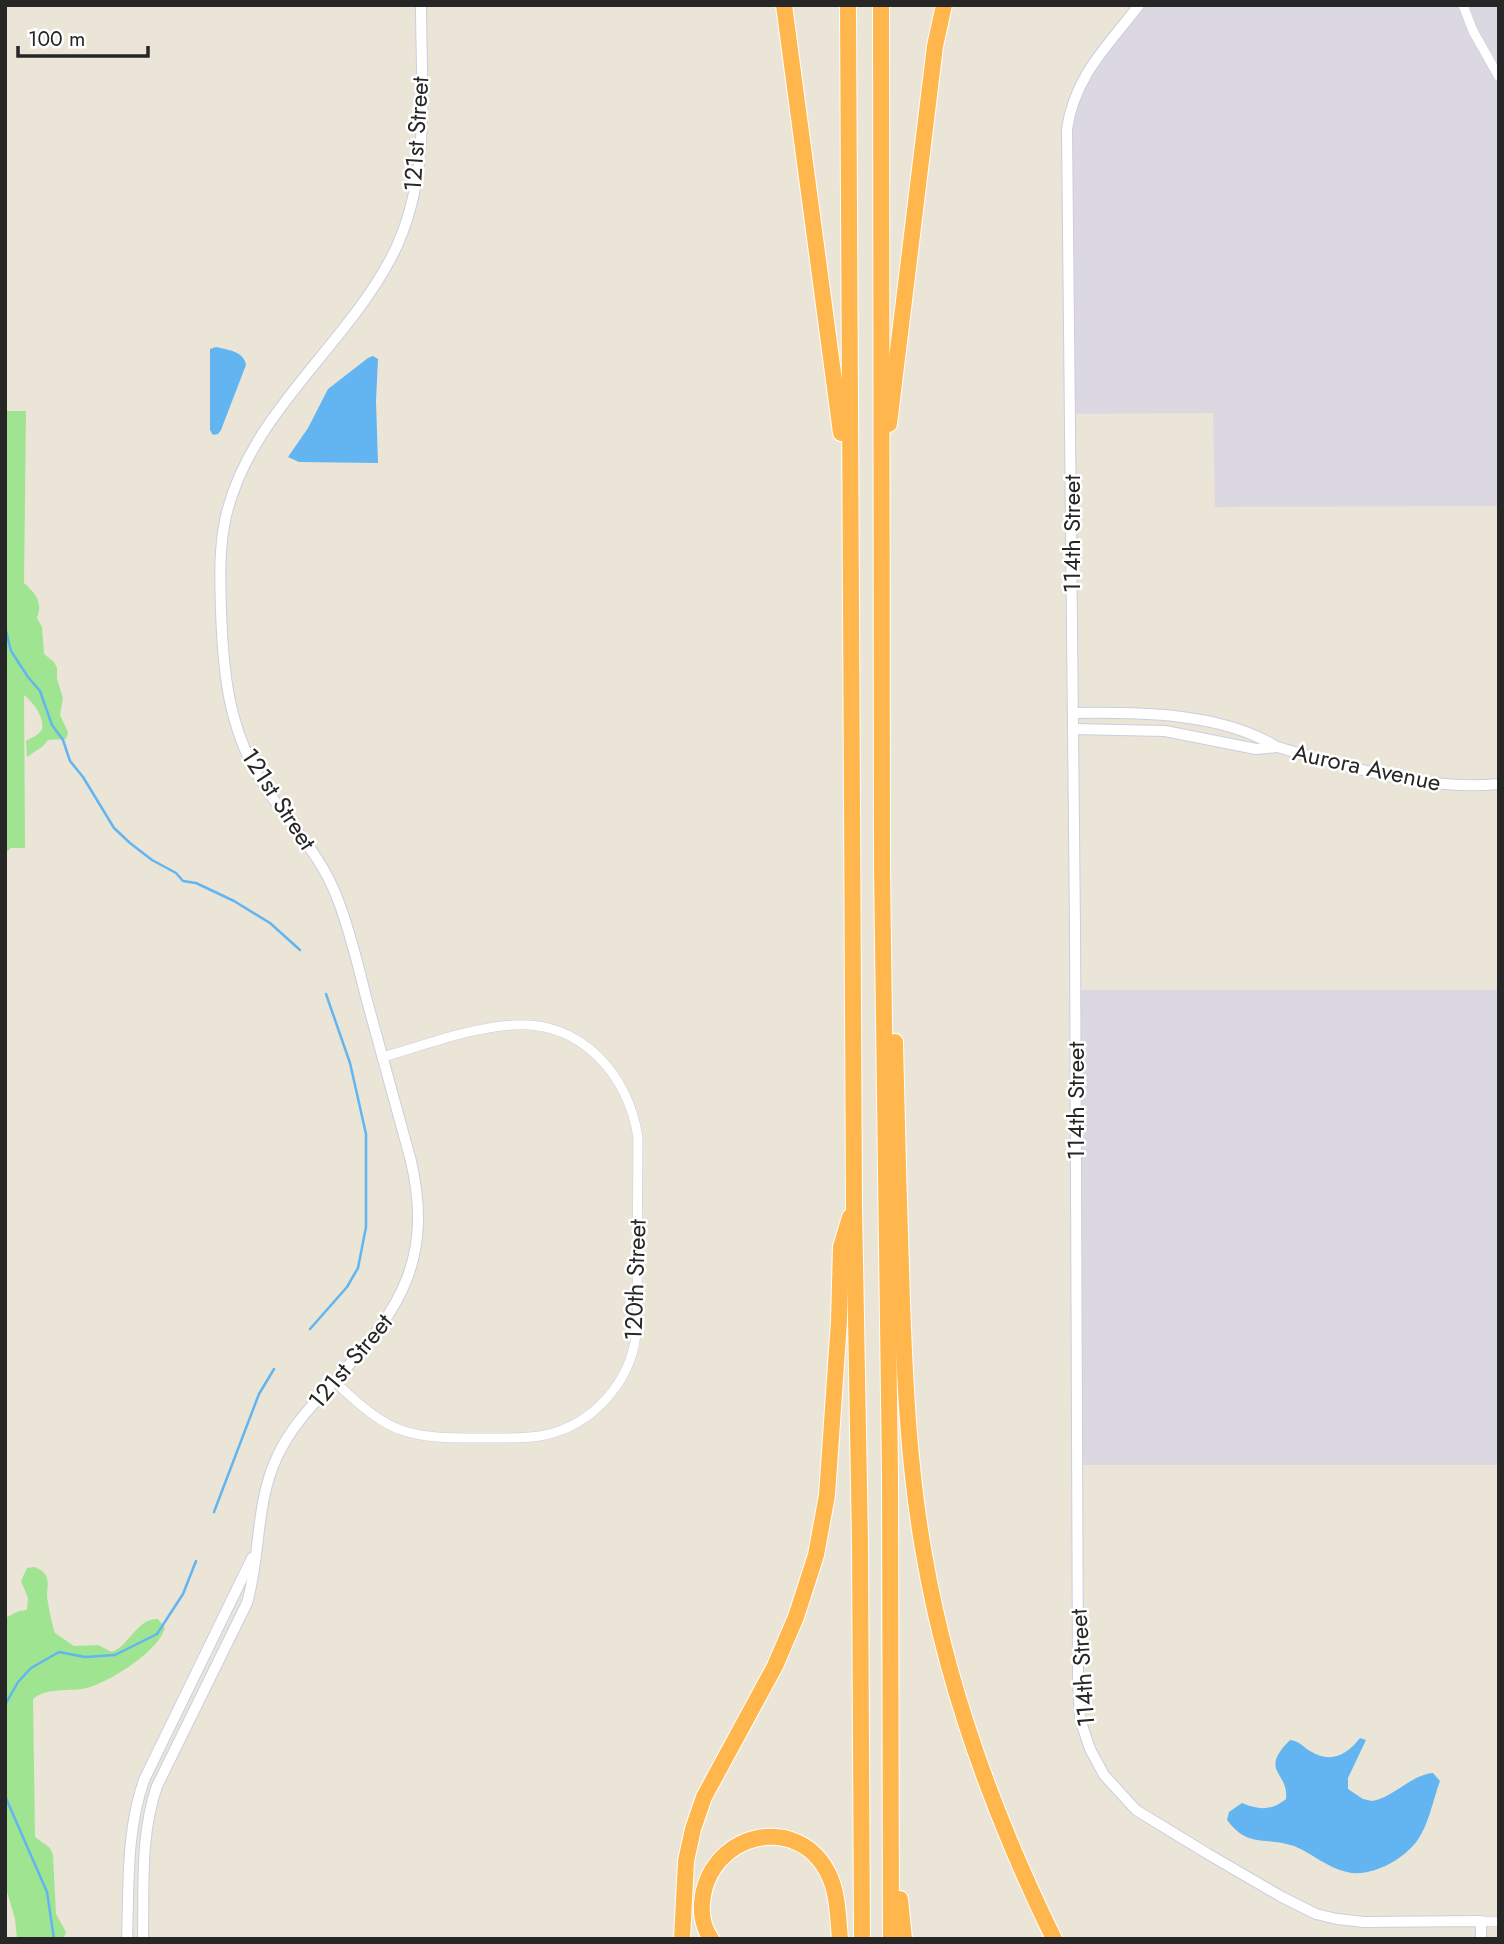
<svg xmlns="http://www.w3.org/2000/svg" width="1504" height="1944" viewBox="0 0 1504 1944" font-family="Jost,sans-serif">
  <rect width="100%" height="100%" fill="#eae5d6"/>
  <!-- industrial -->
  <g fill="#dcd8e2">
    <polygon points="1139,5 1499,5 1499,506 1215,507 1213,413 1070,414 1067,164 1076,96"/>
    <polygon points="1075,990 1499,990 1499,1465 1077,1465"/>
  </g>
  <!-- green -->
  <g fill="#9fe490">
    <path d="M 5,411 L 26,411 L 24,583 C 36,594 43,602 37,618 L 42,627 L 44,654 L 54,662 L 57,668 L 57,679 L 63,698 L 60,715 L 68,732 L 66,739 L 48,740 L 43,746 L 27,757 L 26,741 C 31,738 38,735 41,731 C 47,719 32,701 24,695 L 25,848 L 11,848 L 5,853 Z"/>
    <path d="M 35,1567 C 50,1574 48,1580 47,1595 C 47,1601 53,1628 55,1633 L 74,1646 L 98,1645 L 112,1652 C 130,1645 137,1618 158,1619 L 165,1628 C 158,1652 106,1685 82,1689 C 66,1691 46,1688 33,1699 L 35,1837 L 50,1848 L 53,1855 L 56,1914 L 66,1932 L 63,1939 L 17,1939 L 15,1919 L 5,1885 L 5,1618 L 19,1611 L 27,1610 L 28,1598 L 21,1581 L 27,1568 Z"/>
  </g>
  <!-- water -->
  <g fill="#63b5f2">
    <path d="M 216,347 C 228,350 244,351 246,365 L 221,430 L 218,434 L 213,435 L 210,430 L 210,349 Z"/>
    <polygon points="373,356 378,359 376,401 378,463 299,462 288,457 308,428 328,389 368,358"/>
    <path d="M 1360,1738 L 1366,1740 L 1348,1778 L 1348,1789 L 1363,1799 L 1372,1801 C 1395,1797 1410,1775 1433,1773 L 1440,1781 C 1433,1800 1429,1824 1417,1841 C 1403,1860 1370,1878 1347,1872 C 1327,1868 1312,1853 1294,1846 C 1265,1836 1249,1849 1227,1820 L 1229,1812 L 1242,1803 C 1259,1810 1271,1811 1286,1799 C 1289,1771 1258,1772 1290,1740 C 1299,1741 1302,1746 1310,1751 C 1331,1764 1347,1755 1360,1738 Z"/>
  </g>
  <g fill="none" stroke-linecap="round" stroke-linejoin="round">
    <!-- stream -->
    <g stroke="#63b5f2" stroke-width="2.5">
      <polyline points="5,627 11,651 28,677 40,691 52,725 63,740 70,761 83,777 114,828 130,843 152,860 176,873 183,881 196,883 234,901 270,923 300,950"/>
      <polyline points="310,1329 347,1287 358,1268 366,1227 366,1134 350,1063 326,994"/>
      <polyline points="214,1512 259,1394 274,1369"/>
      <polyline points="5,1705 18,1682 31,1668 59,1652 85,1657 115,1655 157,1634 183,1594 196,1561"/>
      <polyline points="5,1796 47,1892 54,1939"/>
    </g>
    <defs>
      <g id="minor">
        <polyline points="1463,5 1473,31 1499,77"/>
        <path d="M 334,1381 C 393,1437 407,1438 486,1438 C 506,1438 526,1439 545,1435 C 592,1425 630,1383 636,1335 C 639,1313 637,1289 637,1266 C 637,1223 638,1181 638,1138 C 629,1075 581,1020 513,1025 C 472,1027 422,1046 383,1057"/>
        <polyline points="1481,1921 1499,1922"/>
      </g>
      <g id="tertiary">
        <path d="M 1139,5 C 1108,46 1075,75 1067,129 L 1075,927 L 1078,1680 L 1080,1719 L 1090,1749 L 1104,1775 L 1136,1810 L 1208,1854 L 1282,1897 L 1316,1914 L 1337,1919 L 1364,1922 L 1481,1921 L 1481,1939"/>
        <path d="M 1073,713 C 1138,712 1220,712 1277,747 C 1350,767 1422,791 1499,784"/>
        <polyline points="1073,729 1165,731 1256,749 1277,747"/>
        <path d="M 127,1939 C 129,1885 126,1832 144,1780 L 252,1558"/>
        <path d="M 143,1939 C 144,1887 140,1835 157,1786 L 247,1603 C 261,1555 255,1504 277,1457 C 291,1426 315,1402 338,1377 C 402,1308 433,1257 411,1161 C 396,1106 381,1051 366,997 C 358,965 350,931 338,900 C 320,851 286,822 260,779 C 228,726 223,671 221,610 C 220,579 219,547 226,516 C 250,414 343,349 391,258 C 432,181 421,90 421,5"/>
      </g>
      <g id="motorway">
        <polyline points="784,5 841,433"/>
        <polyline points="848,5 854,1205 860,1542 862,1939"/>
        <polyline points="881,5 882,868 890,1474 891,1939"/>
        <polyline points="889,424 935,46 944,5"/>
        <path d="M 895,1042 C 897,1128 899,1215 902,1301 C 905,1386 909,1470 924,1554 C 947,1689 994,1816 1054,1939"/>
        <polyline points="900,1899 904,1939"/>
        <polyline points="682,1939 686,1861 693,1829 704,1797 775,1666 796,1617 816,1555 827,1495 839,1321 841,1247 850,1217"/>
        <path d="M 711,1939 C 704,1929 701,1915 702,1903 C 708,1832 799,1811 829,1875 C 838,1894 838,1918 840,1939"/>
      </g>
    </defs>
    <!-- minor casing -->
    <use href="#minor" stroke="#cccde1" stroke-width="10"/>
    <!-- tertiary casing -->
    <use href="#tertiary" stroke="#cccde1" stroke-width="12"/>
    <!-- motorway casing -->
    <use href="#motorway" stroke="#fff" stroke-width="18"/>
    <!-- minor -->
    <use href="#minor" stroke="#fff" stroke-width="9"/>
    <!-- tertiary -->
    <use href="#tertiary" stroke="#fff" stroke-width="10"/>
    <!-- motorway -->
    <use href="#motorway" stroke="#ffb74d" stroke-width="16"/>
  </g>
  <g text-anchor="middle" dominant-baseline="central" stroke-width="5" stroke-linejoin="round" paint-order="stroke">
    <!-- street labels -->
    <g font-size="24" fill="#262626" stroke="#fff">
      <text transform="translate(416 134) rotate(-86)">121st Street</text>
      <text transform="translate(1071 534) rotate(-90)">114th Street</text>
      <text transform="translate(1367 767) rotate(12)">Aurora Avenue</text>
      <text transform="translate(279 799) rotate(57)">121st Street</text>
      <text transform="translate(1075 1101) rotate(-90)">114th Street</text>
      <text transform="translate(635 1280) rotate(-88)">120th Street</text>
      <text transform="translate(350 1361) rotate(-50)">121st Street</text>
      <text transform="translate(1082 1668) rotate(-94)">114th Street</text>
    </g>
  </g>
  <!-- border -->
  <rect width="1504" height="1944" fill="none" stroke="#262626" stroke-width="14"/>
  <!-- scale -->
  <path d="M18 46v10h130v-10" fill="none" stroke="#262626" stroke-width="3.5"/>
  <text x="28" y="46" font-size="21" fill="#262626" stroke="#ffffff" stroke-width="5" paint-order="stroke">100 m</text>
</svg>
